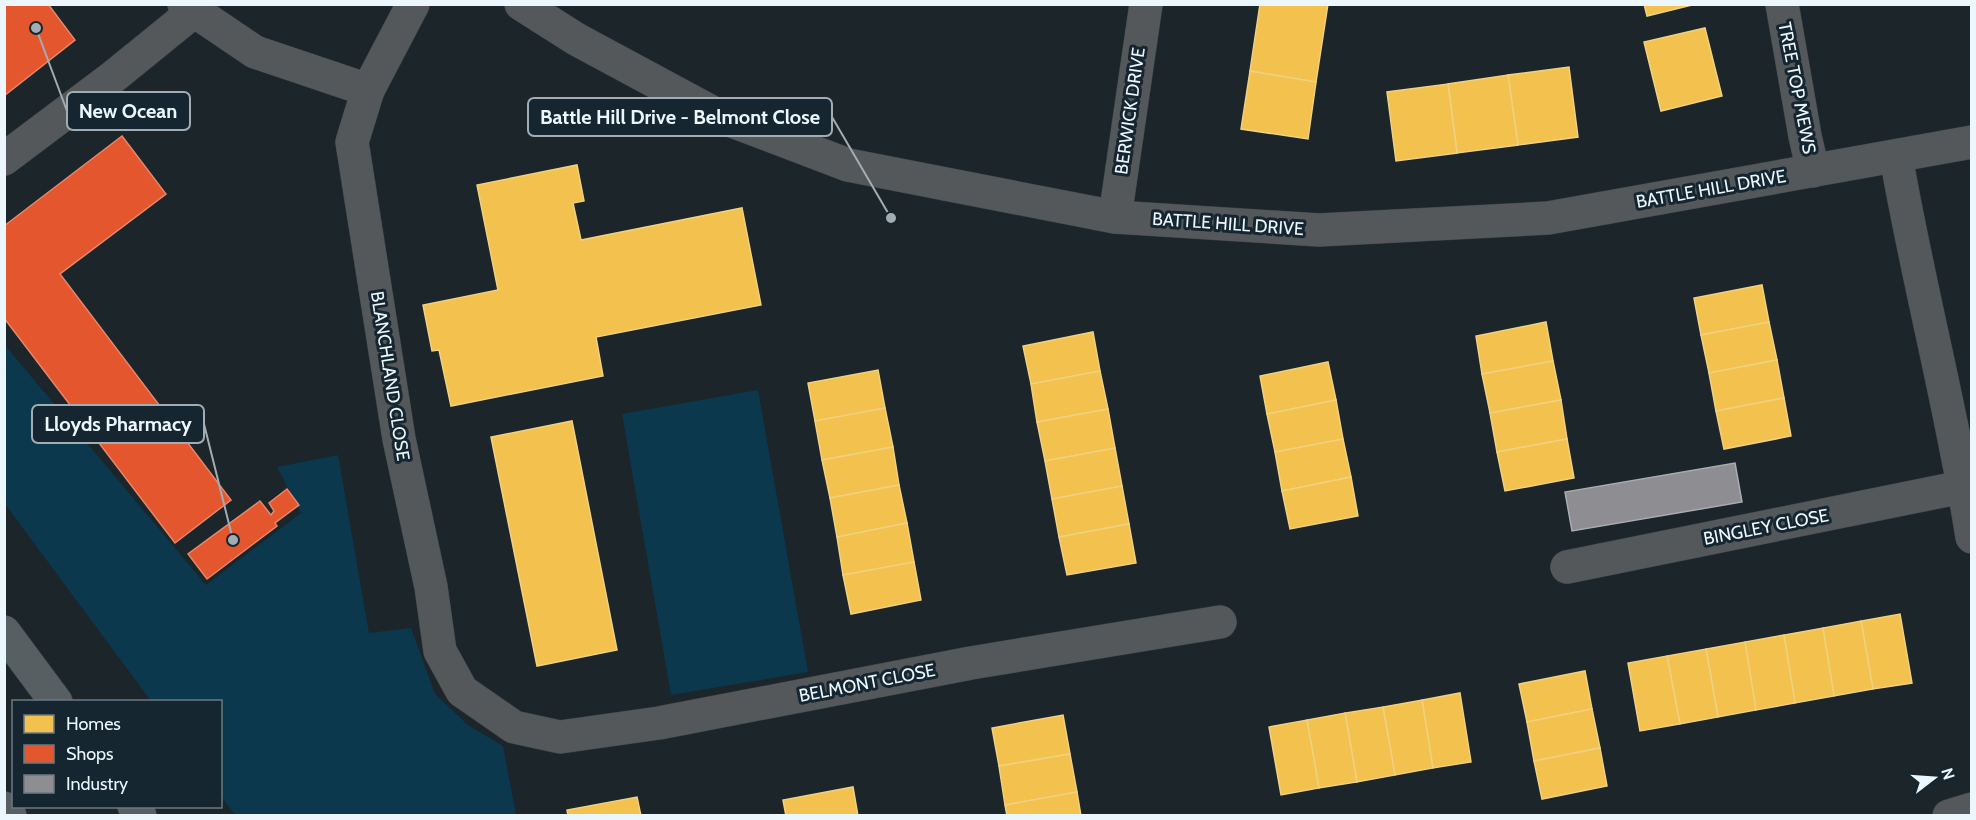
<svg xmlns="http://www.w3.org/2000/svg" width="1976" height="820" viewBox="0 0 1976 820" font-family="Cabin,sans-serif">
  <rect width="100%" height="100%" fill="#1b252a"/>
  <!-- green -->
  <g fill="#0b384d">
    <polygon points="4,344 206,585 301,513 277,467 338,455 369,633 411,628 435,694 468,725 503,746 516,815 235,815 221,796 220,702 151,701 5,504"/>
    <polygon points="758,390 808,672 671,695 622,414"/>
  </g>
  <!-- homes -->
  <g fill="#f2c14e" stroke="#f0d182" stroke-width="1.5">
    <polygon points="1260,4 1328,4 1316,82 1250,71"/>
    <polygon points="1644,4 1696,4 1647,16"/>
    <polygon points="1705,28 1722,96 1661,111 1644,42"/>
    <polygon points="1569,67 1578,137 1518,145 1508,75"/>
    <polygon points="1250,71 1316,82 1308,139 1241,129"/>
    <polygon points="1508,75 1518,145 1457,153 1448,84"/>
    <polygon points="1448,84 1457,153 1396,161 1387,92"/>
    <polygon points="577,165 584,201 573,203 581,240 742,208 761,305 596,337 603,376 451,406 439,350 432,351 423,305 498,290 477,185"/>
    <polygon points="1762,285 1769,322 1701,335 1694,298"/>
    <polygon points="1546,322 1553,361 1482,374 1476,336"/>
    <polygon points="1769,322 1777,360 1709,373 1701,335"/>
    <polygon points="1093,332 1100,371 1031,384 1023,346"/>
    <polygon points="1777,360 1784,398 1716,411 1709,373"/>
    <polygon points="1553,361 1561,400 1490,413 1482,374"/>
    <polygon points="1328,362 1336,400 1267,414 1260,376"/>
    <polygon points="878,370 885,408 815,421 808,383"/>
    <polygon points="1100,371 1108,409 1037,422 1031,384"/>
    <polygon points="1784,398 1791,436 1724,449 1716,411"/>
    <polygon points="1336,400 1343,439 1275,452 1267,414"/>
    <polygon points="1561,400 1567,439 1497,452 1490,413"/>
    <polygon points="885,408 893,447 822,460 815,421"/>
    <polygon points="1108,409 1115,448 1045,461 1037,422"/>
    <polygon points="572,421 617,650 537,666 491,437"/>
    <polygon points="1343,439 1351,477 1282,491 1275,452"/>
    <polygon points="1567,439 1574,478 1505,491 1497,452"/>
    <polygon points="893,447 899,485 830,498 822,460"/>
    <polygon points="1115,448 1122,486 1052,499 1045,461"/>
    <polygon points="1351,477 1358,516 1290,529 1282,491"/>
    <polygon points="899,485 907,523 837,537 830,498"/>
    <polygon points="1122,486 1129,524 1059,537 1052,499"/>
    <polygon points="907,523 914,562 843,575 837,537"/>
    <polygon points="1129,524 1136,563 1067,575 1059,537"/>
    <polygon points="914,562 921,600 851,614 843,575"/>
    <polygon points="1900,614 1912,683 1873,689 1861,621"/>
    <polygon points="1861,621 1873,689 1834,696 1823,628"/>
    <polygon points="1823,628 1834,696 1795,703 1784,635"/>
    <polygon points="1784,635 1795,703 1756,710 1745,642"/>
    <polygon points="1745,642 1756,710 1718,717 1706,649"/>
    <polygon points="1706,649 1718,717 1680,724 1667,656"/>
    <polygon points="1667,656 1680,724 1640,731 1628,663"/>
    <polygon points="1585,671 1592,709 1527,722 1519,684"/>
    <polygon points="1460,693 1471,762 1433,768 1422,700"/>
    <polygon points="1422,700 1433,768 1395,775 1383,707"/>
    <polygon points="1383,707 1395,775 1357,782 1345,713"/>
    <polygon points="1592,709 1600,748 1534,761 1527,722"/>
    <polygon points="1345,713 1357,782 1319,788 1307,720"/>
    <polygon points="1063,715 1070,754 999,766 992,728"/>
    <polygon points="1307,720 1319,788 1281,795 1269,727"/>
    <polygon points="1600,748 1607,786 1542,799 1534,761"/>
    <polygon points="1070,754 1077,792 1005,805 999,766"/>
    <polygon points="853,787 858,816 786,816 783,800"/>
    <polygon points="1077,792 1081,816 1007,816 1005,805"/>
    <polygon points="637,797 641,816 568,816 567,810"/>
  </g>
  <!-- shops -->
  <g fill="#e4572e" stroke="#e6876c" stroke-width="1.5">
    <polygon points="4,4 48,4 75,40 4,96"/>
    <polygon points="122,136 166,194 60,274 231,500 175,543 4,318 4,226"/>
    <polygon points="287,489 299,505 275,523 277,526 207,579 188,554 260,501 271,515 274,511 269,503"/>
  </g>
  <!-- industry -->
  <polygon fill="#8d8d92" stroke="#a9acb2" stroke-width="1.5" points="1735,463 1742,502 1572,531 1565,492"/>
  <g fill="none" stroke-linecap="round" stroke-linejoin="round">
    <defs>
      <g id="minor">
        <polyline points="184,4 255,52 368,90"/>
        <polyline points="413,4 368,90 352,142 399,439 431,587 440,651 462,691 514,727 560,737 659,723 971,663 1220,622"/>
        <polyline points="521,4 576,39 719,116 848,165 1115,217 1319,230 1548,218 1972,142"/>
        <polyline points="1782,4 1805,136 1813,171"/>
        <path d="M 1896,156 C 1918,283 1952,409 1972,537"/>
        <polyline points="4,159 113,77 193,12"/>
        <polyline points="1115,217 1146,4"/>
        <polyline points="1567,567 1972,485"/>
        <polyline points="1949,816 1972,809"/>
      </g>
      <g id="highway">
        <polyline points="4,632 56,702"/>
        <polyline points="134,806 140,816"/>
        <polyline points="4,808 10,816"/>
      </g>
    </defs>
    <!-- minor casing -->
    <use href="#minor" stroke="#3a4146" stroke-width="34"/>
    <!-- highway casing -->
    <use href="#highway" stroke="#3a4146" stroke-width="34"/>
    <!-- minor -->
    <use href="#minor" stroke="#54585a" stroke-width="33"/>
    <!-- highway -->
    <use href="#highway" stroke="#585f62" stroke-width="33"/>
  </g>
  <g text-anchor="middle" dominant-baseline="central" stroke-width="6" stroke-linejoin="round" paint-order="stroke">
    <!-- street labels -->
    <g font-size="18" fill="#ebf6fd" stroke="#152630">
      <text transform="translate(1797 88) rotate(79)">TREE TOP MEWS</text>
      <text transform="translate(1130 111) rotate(-82)">BERWICK DRIVE</text>
      <text transform="translate(1711 189) rotate(-10)">BATTLE HILL DRIVE</text>
      <text transform="translate(1228 224) rotate(4)">BATTLE HILL DRIVE</text>
      <text transform="translate(390 376) rotate(81)">BLANCHLAND CLOSE</text>
      <text transform="translate(1766 527) rotate(-11)">BINGLEY CLOSE</text>
      <text transform="translate(867 683) rotate(-11)">BELMONT CLOSE</text>
    </g>
  </g>
  <!-- callouts -->
  <path fill="none" stroke="#a2adb3" stroke-width="2" d="M36 28L67 111M891 218L832 117M233 540L204 424"/>
  <g fill="#a2adb3" stroke="#152630" stroke-width="2">
    <circle cx="36" cy="28" r="6"/>
    <circle cx="891" cy="218" r="6"/>
    <circle cx="233" cy="540" r="6"/>
  </g>
  <g fill="#152630" stroke="#a2adb3" stroke-width="2">
    <rect x="67" y="92" width="123" height="38" rx="6"/>
    <rect x="528" y="98" width="304" height="38" rx="6"/>
    <rect x="32" y="405" width="172" height="38" rx="6"/>
  </g>
  <g font-size="20" text-anchor="middle" font-weight="bold" fill="#ebf6fd">
    <text x="128" y="118">New Ocean</text>
    <text x="680" y="124">Battle Hill Drive - Belmont Close</text>
    <text x="118" y="431">Lloyds Pharmacy</text>
  </g>
  <!-- border -->
  <rect width="1976" height="820" fill="none" stroke="#ebf6fd" stroke-width="12"/>
  <!-- legend -->
  <rect x="12" y="700" width="210" height="108" fill="#152630" stroke="#6b7982" stroke-width="1.5"/>
  <rect x="24" y="715" width="30" height="18" fill="#f2c14e" stroke="#6b7982" stroke-width="1.5"/>
  <text x="66" y="730" font-size="18" fill="#ebf6fd">Homes</text>
  <rect x="24" y="745" width="30" height="18" fill="#e4572e" stroke="#6b7982" stroke-width="1.5"/>
  <text x="66" y="760" font-size="18" fill="#ebf6fd">Shops</text>
  <rect x="24" y="775" width="30" height="18" fill="#8d8d92" stroke="#6b7982" stroke-width="1.5"/>
  <text x="66" y="790" font-size="18" fill="#ebf6fd">Industry</text>
  <!-- north arrow -->
  <g transform="translate(1934 778) rotate(73)" stroke="#152630" stroke-width="4.5" paint-order="stroke">
  <path d="M0-4.5L10 22L0 15L-10 22Z" fill="#ebf6fd"/>
  <text y="-9" font-size="16" font-weight="bold" text-anchor="middle" fill="#ebf6fd">N</text>
  </g>
</svg>
